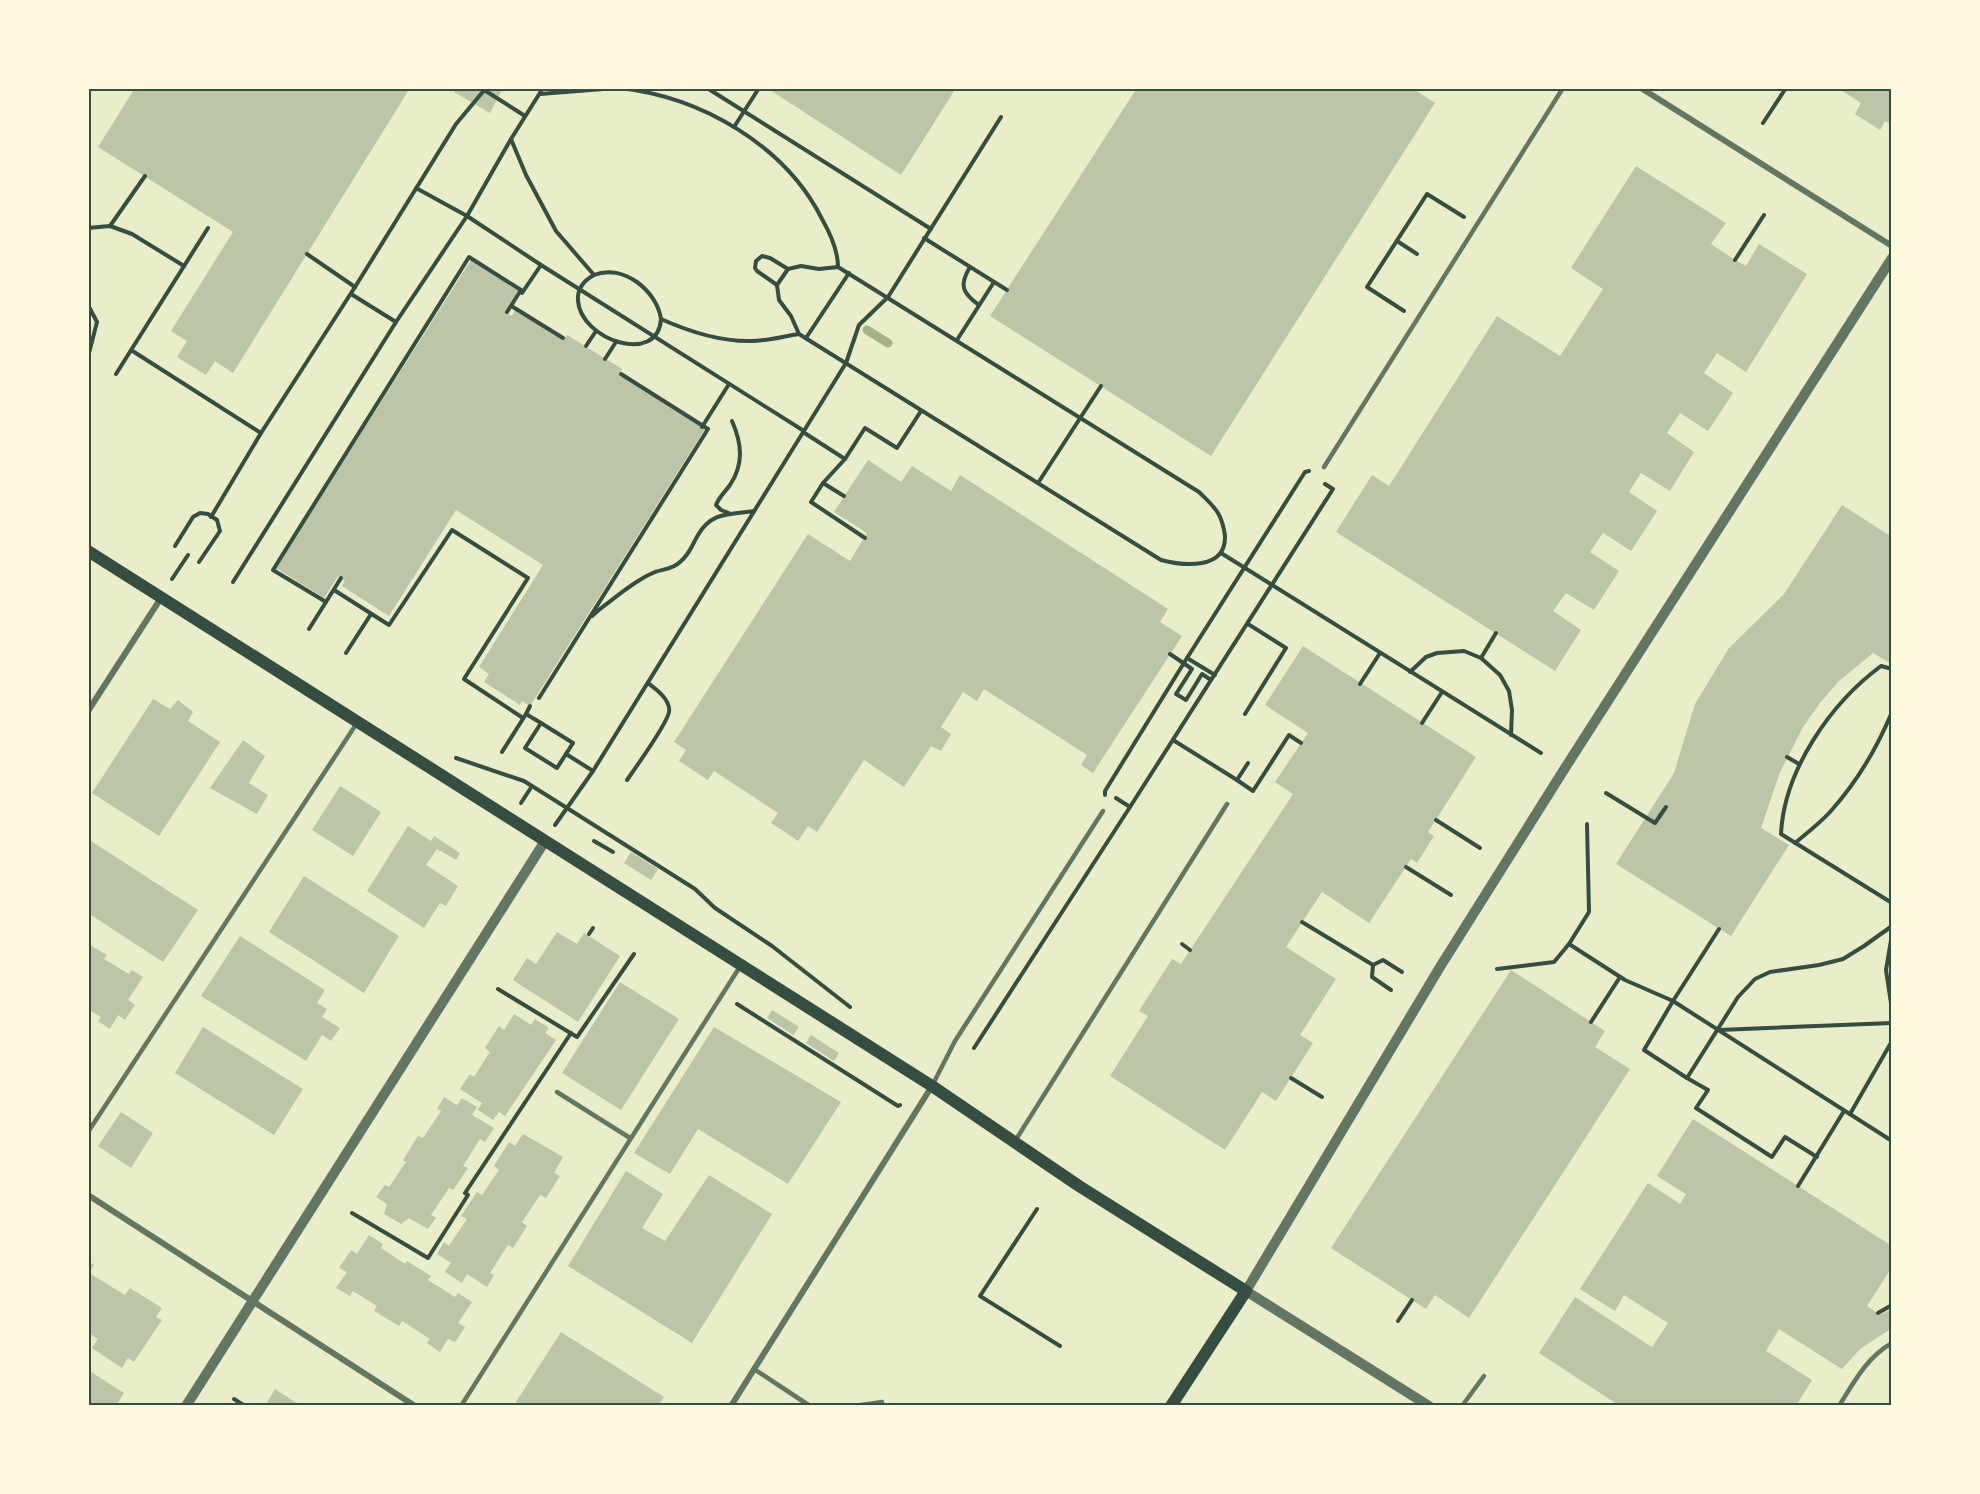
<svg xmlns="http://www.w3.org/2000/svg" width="1980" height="1494" viewBox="0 0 1980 1494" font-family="'Exo 2',sans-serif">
  <rect width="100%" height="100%" fill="#e9edc9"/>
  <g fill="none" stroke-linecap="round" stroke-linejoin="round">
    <!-- stream -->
    <polyline stroke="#a3b18a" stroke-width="9" points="867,330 888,343"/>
  </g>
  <!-- building -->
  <g fill="#bcc5a7">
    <polygon points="135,88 410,88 233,373 215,361 206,375 177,357 187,341 171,331 233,232 98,147"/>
    <polygon points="456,88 503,88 490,113 454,92"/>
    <polygon points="767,88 956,88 901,175"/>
    <polygon points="1137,88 1412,88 1435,103 1211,456 990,316"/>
    <polygon points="1838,88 1892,88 1892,125 1885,121 1880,130 1855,114 1861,103"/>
    <polygon points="1636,166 1726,223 1711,244 1735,260 1746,266 1759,244 1807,274 1746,372 1717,353 1704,373 1733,393 1708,431 1680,413 1667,433 1694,452 1670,491 1641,473 1629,492 1657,511 1631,551 1603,533 1590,552 1619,571 1594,610 1566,593 1553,611 1581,630 1555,671 1336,532 1372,475 1389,486 1497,316 1560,356 1603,289 1571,268"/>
    <polygon points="471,260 518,290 505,311 512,316 515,310 563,340 567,335 622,369 619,375 705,429 530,706 522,701 520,705 484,682 489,674 479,667 543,565 456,510 389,616 342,586 345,581 338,576 324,598 276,568"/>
    <polygon points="868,460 901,482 912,466 951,491 960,475 1168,609 1160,622 1182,636 1093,773 1081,765 1087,755 984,689 977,701 963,692 941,727 951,734 941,751 931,746 904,787 864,760 817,832 808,826 798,841 771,823 778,813 714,771 708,780 679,761 686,750 674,742 808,534 850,561 867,533 834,512"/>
    <polygon points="1842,505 1892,537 1892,664 1873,653 1839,681 1820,703 1803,727 1780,772 1761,828 1789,845 1731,936 1616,864 1674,773 1695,704 1729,648 1784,594"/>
    <polygon points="1303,646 1476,757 1428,832 1434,836 1417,863 1411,859 1369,923 1322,892 1286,947 1336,979 1300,1035 1313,1043 1276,1101 1262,1092 1225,1150 1110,1076 1148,1016 1139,1011 1172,959 1181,964 1293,794 1275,782 1308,733 1265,705"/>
    <polygon points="153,699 170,709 178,700 193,712 188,721 220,742 159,836 92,793"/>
    <polygon points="243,740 265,756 249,783 268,795 257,814 210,788"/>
    <polygon points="340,786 381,812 353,856 312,830"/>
    <polygon points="408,826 431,841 434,836 460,853 456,860 437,849 426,865 458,886 446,906 440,903 424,928 367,891"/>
    <polygon points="91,841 198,910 163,962 88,913 88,846"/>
    <polygon points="631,852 658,869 651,880 624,863"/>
    <polygon points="304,876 399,936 364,993 269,932"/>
    <polygon points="557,932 577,944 584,933 620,956 578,1022 513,980 527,958 536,964"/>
    <polygon points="240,936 325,990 317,1003 327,1009 322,1017 340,1028 331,1041 322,1035 306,1061 201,996"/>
    <polygon points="88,944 107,955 104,959 129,974 132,970 143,977 128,1000 135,1005 125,1020 118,1015 110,1029 98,1021 101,1017 88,1009"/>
    <polygon points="1511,970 1605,1031 1595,1047 1630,1069 1469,1318 1435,1295 1426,1309 1331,1248"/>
    <polygon points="620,982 679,1019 621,1110 562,1073"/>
    <polygon points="772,1010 799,1027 793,1035 767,1018"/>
    <polygon points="514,1014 531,1025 535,1019 549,1028 545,1033 556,1040 505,1116 499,1112 493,1120 478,1110 482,1103 460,1089 470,1074 474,1077 490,1052 485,1048 499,1026 504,1030"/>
    <polygon points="203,1027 303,1089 274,1135 175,1073"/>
    <polygon points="714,1027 841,1102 788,1184 698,1129 670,1174 634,1153"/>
    <polygon points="811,1035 839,1053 834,1061 806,1043"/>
    <polygon points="444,1097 457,1105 462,1098 477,1107 472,1115 494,1128 485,1142 480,1139 463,1166 468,1168 453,1190 449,1188 431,1215 436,1218 428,1229 409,1218 401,1224 384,1214 387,1204 376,1197 385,1185 389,1187 406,1162 403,1160 418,1136 423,1138 441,1111 437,1109"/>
    <polygon points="121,1112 153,1133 131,1168 98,1146"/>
    <polygon points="1693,1119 1892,1246 1892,1267 1867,1306 1880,1315 1892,1309 1892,1328 1860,1349 1842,1369 1779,1329 1766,1351 1812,1380 1796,1406 1620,1406 1539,1353 1575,1297 1652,1347 1668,1323 1624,1295 1615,1311 1580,1289 1648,1183 1680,1204 1686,1194 1657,1176"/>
    <polygon points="523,1134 563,1157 554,1173 560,1176 546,1198 540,1195 522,1222 527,1226 513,1248 508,1245 490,1273 494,1275 487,1287 467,1274 462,1283 445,1272 451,1263 437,1254 444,1242 449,1246 467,1219 461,1216 477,1192 482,1195 499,1170 494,1166 509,1142 515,1146"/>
    <polygon points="626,1171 663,1194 642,1228 665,1241 709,1175 772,1214 692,1343 568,1266"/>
    <polygon points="369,1235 383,1244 381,1248 405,1264 407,1261 431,1276 428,1280 455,1297 458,1293 472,1302 458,1323 465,1327 455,1342 448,1339 440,1352 427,1343 430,1339 402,1321 399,1326 374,1311 377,1306 353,1291 350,1296 336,1288 347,1272 339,1268 351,1250 357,1254"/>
    <polygon points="88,1261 94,1265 89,1273 125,1295 130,1288 162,1308 156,1317 162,1320 134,1362 128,1358 122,1368 92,1348 98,1339 88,1333"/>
    <polygon points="561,1332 664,1397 658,1406 522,1406 516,1402"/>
    <polygon points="88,1370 124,1393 116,1406 88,1406"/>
    <polygon points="275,1389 301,1406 265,1406"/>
  </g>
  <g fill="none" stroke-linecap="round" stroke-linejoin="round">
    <!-- path -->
    <g stroke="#344e41" stroke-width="4">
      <polyline points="481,88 525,116"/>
      <path d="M 620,88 C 701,97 785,145 822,219 C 830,233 838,250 838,267"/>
      <polyline points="707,88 931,229"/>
      <polyline points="540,94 616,88"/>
      <polyline points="1763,123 1786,88"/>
      <polyline points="734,127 759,88"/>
      <path d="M 511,139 L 526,175 L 556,231 L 594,275 C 623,263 657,291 661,319 C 690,332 720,342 752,341 C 768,341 784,336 799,334 L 1161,560 C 1184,566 1226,570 1225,536 C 1224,528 1222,520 1218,513 C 1213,505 1206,499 1199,492 L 838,267 L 819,269 L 801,266 L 788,269 L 777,285 L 779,300 L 791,316 L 799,334"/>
      <polyline points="416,188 467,216 541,265 804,431"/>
      <polyline points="110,226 145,176"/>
      <polyline points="88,228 110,226 132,234 184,266"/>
      <polyline points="924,238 1007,290"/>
      <polyline points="1397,241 1417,254"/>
      <polyline points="307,254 355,287"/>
      <polyline points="1735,260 1764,215"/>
      <path d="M 970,267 C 959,285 962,293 979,305"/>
      <path d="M 594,275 C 583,281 577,289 578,301 C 581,340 658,366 661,319"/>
      <polyline points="777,285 757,271 755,268 756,261 762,256 770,258 788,269"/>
      <polyline points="522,293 541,265"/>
      <polyline points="351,294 396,322"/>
      <polyline points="88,305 97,322 88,357"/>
      <polyline points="513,307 563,338"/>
      <polyline points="1404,311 1367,287 1427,194 1464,217"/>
      <polyline points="806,338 849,273"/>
      <polyline points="957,340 994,282"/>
      <polyline points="586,346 596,331"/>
      <polyline points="131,350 261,433"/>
      <polyline points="605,359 616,342"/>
      <polyline points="116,374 208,228"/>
      <polyline points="702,427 729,384"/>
      <polyline points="803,432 845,459 865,428 897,448 921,411"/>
      <polyline points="823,483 811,502 865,538"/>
      <polyline points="1038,483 1101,386"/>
      <polyline points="844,496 823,483 845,459"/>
      <path d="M 729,513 L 721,510 L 716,505 C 719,497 725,492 730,485 C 744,464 742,444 732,421"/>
      <polyline points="211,517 261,433 355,287 456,124 486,88"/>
      <polyline points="175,546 193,517 200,513 208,514 217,520 220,531 199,562"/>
      <polyline points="1221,553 1541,753"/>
      <polyline points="172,579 188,555"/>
      <polyline points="233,582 396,322 467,216 511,139 543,88"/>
      <polyline points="334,590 389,625 452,530 528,578 464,679 523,718"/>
      <polyline points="326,602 273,570 469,257 521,290 507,312"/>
      <path d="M 592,616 L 600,609 C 616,597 637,579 655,572 C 664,569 673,569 680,562 C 690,554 692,545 698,535 C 712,511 730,515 754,511"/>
      <polyline points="309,629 341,578"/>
      <polyline points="346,653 371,614"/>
      <polyline points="1170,654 1192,669 1176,694 1186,700 1202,674 1211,680"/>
      <polyline points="1187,658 1215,675"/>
      <polyline points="1481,658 1496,633"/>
      <path d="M 1892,669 L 1881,666 C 1831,703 1784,770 1781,834 L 1892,903"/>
      <polyline points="1410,672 1426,657 1437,653 1464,651 1481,658 1500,675 1509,691 1512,710 1511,735"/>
      <polyline points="1360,684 1380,653"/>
      <polyline points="539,698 708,429 621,374"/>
      <polyline points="530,706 526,714 541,723"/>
      <polyline points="1245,714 1286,648 1248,624"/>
      <polygon points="541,723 573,743 557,768 525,748"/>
      <polyline points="1422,723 1442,692"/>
      <polyline points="1173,740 1237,780"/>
      <polyline points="502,752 526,714"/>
      <polyline points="566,754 593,771"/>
      <polyline points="1787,757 1799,764"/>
      <polyline points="456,758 524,781 567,808 695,889 715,908 772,946 850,1007"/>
      <polyline points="1248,763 1237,780 1253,791 1289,735 1301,743"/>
      <path d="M 627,780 C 636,767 667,724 669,712 C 671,700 656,689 648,683"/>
      <polyline points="1606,793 1655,823 1666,807"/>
      <polyline points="1105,795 1105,791 1187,658 1305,472 1309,471"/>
      <polyline points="1116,798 1130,807 1333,489 1325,484"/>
      <polyline points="521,803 530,789"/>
      <polyline points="1436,820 1480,848"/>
      <polyline points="555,825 593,771 833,384 846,363 859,325 888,297 1001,117"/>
      <polyline points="594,841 613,852"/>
      <path d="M 1795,843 C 1807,833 1820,823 1830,812 C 1857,782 1877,748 1892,712"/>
      <polyline points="1406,867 1451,895"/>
      <polyline points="1302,922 1373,965"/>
      <polyline points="1719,929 1673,1001 1644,1050 1687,1078 1738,997 1755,979 1770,972 1819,965 1843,959 1864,946 1892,926"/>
      <polyline points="589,934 593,928"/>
      <polyline points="1892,934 1886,970 1892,1010"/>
      <polyline points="1182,944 1190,950"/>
      <polyline points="1569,944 1625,980 1673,1001 1892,1141"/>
      <polyline points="1497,969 1554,962 1569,944 1589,912 1587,824"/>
      <polyline points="498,989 577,1037 634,954"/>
      <polyline points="1391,990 1372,977 1373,965 1383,960 1402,972"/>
      <polyline points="737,1004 898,1106 900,1105"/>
      <polyline points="1591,1022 1620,977"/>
      <polyline points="1719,1030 1892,1023"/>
      <polyline points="974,1048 1130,807"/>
      <polyline points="1291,1078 1322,1097"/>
      <polyline points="1687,1078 1708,1090 1696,1108 1772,1157 1785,1137 1817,1157"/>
      <polyline points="1850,1114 1892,1041"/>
      <polyline points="1798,1186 1844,1111"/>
      <polyline points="1037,1209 980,1296 1060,1346"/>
      <polyline points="352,1213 428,1258 468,1195 465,1193 571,1033"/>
      <polyline points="1878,1313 1892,1305"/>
      <polyline points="1398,1321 1412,1300"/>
      <polyline points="234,1399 245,1406"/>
    </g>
    <!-- service -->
    <g stroke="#617663" stroke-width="4.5">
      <polyline points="1324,467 1563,88"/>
      <polyline points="933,1084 955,1041 1103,811"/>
      <polyline points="557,1092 630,1138"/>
      <polyline points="88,1132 357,723"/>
      <polyline points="1015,1141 1227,804"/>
      <polyline points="754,1369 810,1406"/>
      <polyline points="461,1406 741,965"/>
      <polyline points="854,1406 882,1402"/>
      <polyline points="1462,1406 1484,1376"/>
      <path d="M 1839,1406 C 1854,1382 1867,1357 1892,1343"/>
    </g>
    <!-- minor -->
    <g stroke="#617663" stroke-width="6">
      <polyline points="1641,88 1892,246"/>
      <polyline points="88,711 161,598"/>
      <polyline points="88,1195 415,1406"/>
      <polyline points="731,1406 932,1086"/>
    </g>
    <!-- tertiary -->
    <g stroke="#617663" stroke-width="10">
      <polyline points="186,1406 545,841"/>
      <polyline points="1429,1406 1246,1291 1440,967 1565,768 1892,258"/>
    </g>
    <!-- secondary -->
    <polyline stroke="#344e41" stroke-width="12" points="88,551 932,1086 1079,1186 1246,1291 1171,1406"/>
  </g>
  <!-- border -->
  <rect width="1980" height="1494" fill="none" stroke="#fefae0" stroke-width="180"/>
  <rect x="90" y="90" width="1800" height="1314" fill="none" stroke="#344e41" stroke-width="2"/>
</svg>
